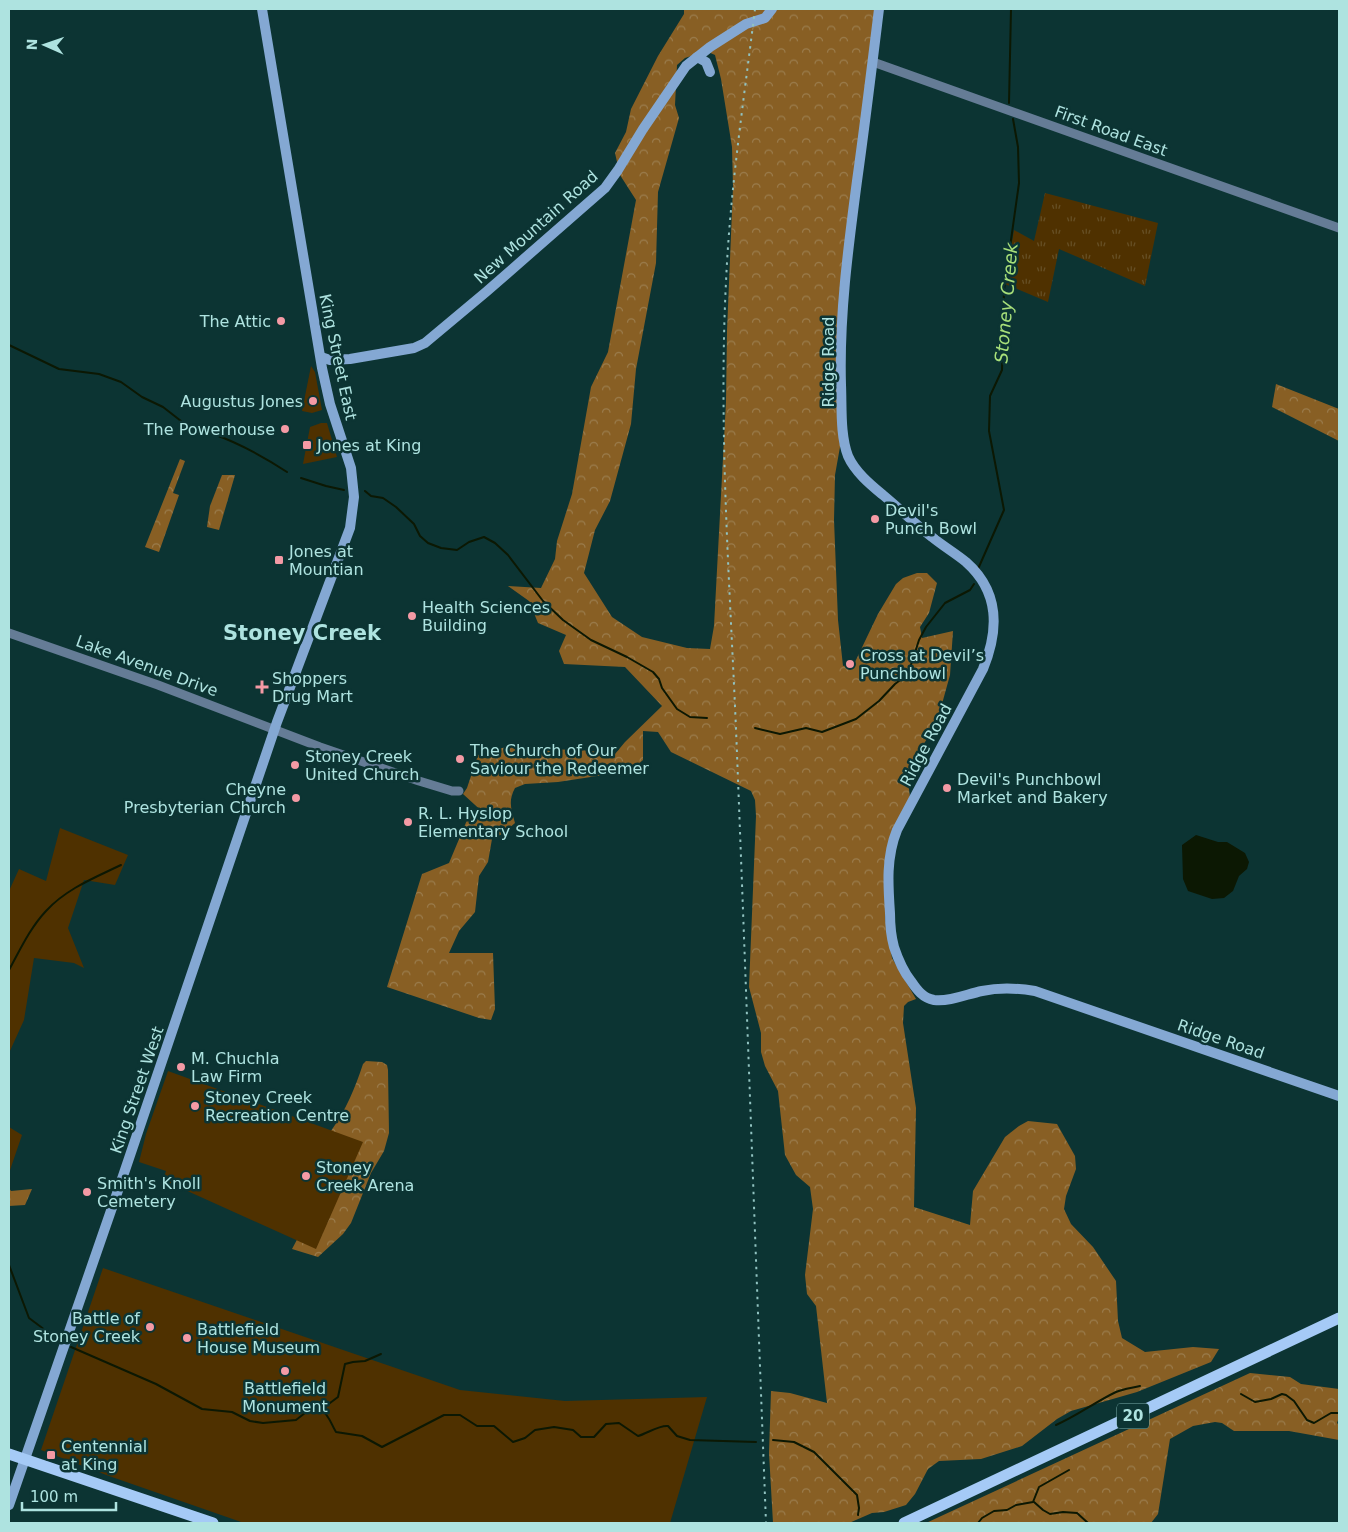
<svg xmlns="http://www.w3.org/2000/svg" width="1348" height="1532" viewBox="0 0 1348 1532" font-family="'DejaVu Sans',sans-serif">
  <defs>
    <pattern id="grass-tufts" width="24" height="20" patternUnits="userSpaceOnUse" patternTransform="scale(1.25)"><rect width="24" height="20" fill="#4f3100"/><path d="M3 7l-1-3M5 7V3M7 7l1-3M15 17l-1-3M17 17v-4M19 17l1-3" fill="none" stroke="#664f25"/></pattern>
    <pattern id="forest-crowns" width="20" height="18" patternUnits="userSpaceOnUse" patternTransform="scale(1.25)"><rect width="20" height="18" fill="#885f24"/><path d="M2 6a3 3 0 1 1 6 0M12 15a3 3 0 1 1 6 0" fill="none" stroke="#9b7d4e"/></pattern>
  </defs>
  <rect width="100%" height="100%" fill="#0c3433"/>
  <!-- grass -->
  <polygon fill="url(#grass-tufts)" points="1045,193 1158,223 1145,286 1059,249 1048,302 1005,284 1014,230 1034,241"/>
  <!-- forest -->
  <g fill="url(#forest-crowns)" fill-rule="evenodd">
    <path d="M 684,9 L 878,9 L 841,294 L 843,430 L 835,475 L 834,520 L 838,620 L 843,666 L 855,662 L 878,614 L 896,584 L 903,578 L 917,573 L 927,573 L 937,583 L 929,613 L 920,627 L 922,638 L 953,631 L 950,675 L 937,722 L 907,772 L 910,798 L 885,860 L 885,917 L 892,958 L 916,999 L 908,1002 L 904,1006 L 903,1023 L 916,1108 L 914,1207 L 970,1225 L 973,1191 L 1005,1137 L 1019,1126 L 1028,1121 L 1057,1124 L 1075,1156 L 1076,1169 L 1066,1196 L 1064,1209 L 1071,1224 L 1093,1247 L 1116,1281 L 1118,1321 L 1122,1338 L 1145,1352 L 1193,1347 L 1219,1349 L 1211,1362 L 1137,1392 L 1071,1411 L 1057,1419 L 1022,1446 L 981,1459 L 939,1461 L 928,1469 L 915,1494 L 906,1505 L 884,1512 L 872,1513 L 849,1523 L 773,1523 L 769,1453 L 771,1391 L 790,1393 L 827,1403 L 816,1306 L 807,1294 L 805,1275 L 813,1209 L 810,1187 L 796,1175 L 785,1155 L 778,1091 L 765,1066 L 761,1052 L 761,1033 L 749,987 L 756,816 L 755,800 L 751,791 L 671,752 L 658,732 L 643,731 L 643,760 L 636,766 L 617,773 L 558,782 L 525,784 L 515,788 C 508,801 511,809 515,823 L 502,834 L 492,839 L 488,862 L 479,876 L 475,912 L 459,931 L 449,953 L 493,953 L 495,1009 L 491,1020 L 479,1018 L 387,987 L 422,874 L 449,863 L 470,813 L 486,815 L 463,794 L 467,788 L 478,755 L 513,745 L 540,749 L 581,750 L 615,754 L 625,742 L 662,706 L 625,667 L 564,664 L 559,651 L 566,635 L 538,623 L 529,601 L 508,586 L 541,588 L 555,559 L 557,541 L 572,494 L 591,387 L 608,352 L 636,200 L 620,175 L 615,153 L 626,132 L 631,109 L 658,56 L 684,14 ZM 706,51 L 715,55 L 721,79 L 732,147 L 733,187 L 727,331 L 726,402 L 714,626 L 710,649 L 687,648 L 642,637 L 612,617 L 584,573 L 595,530 L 610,501 L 631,424 L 636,369 L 656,263 L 658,192 L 679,118 L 675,105 L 677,65 L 685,58 Z"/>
    <polygon points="1276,384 1339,409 1339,441 1272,407"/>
    <polygon points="180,459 185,461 173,493 179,495 159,552 145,547"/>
    <polygon points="222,475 235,475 219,530 207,527 210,506"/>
    <path d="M 366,1061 L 382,1062 L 387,1065 L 388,1070 L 389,1133 L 384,1151 L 371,1173 L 351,1223 L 343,1234 L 318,1257 L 292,1249 L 300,1234 L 331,1131 C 346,1110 355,1088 363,1064 Z"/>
    <polygon points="9,1188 11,1191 32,1189 25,1205 9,1206"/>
    <polygon points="1250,1373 1290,1377 1301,1384 1339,1389 1339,1417 1337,1423 1339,1425 1339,1440 1289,1431 1234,1431 1222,1423 1215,1422 1193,1426 1170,1439 1158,1514 1151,1523 926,1523"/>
  </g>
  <!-- green -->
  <g fill="#4f3100">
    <polygon points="311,366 315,372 322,410 312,413 302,411"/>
    <polygon points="321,423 327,423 337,457 303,464 310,427"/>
    <polygon points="60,828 128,855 115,885 84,880 68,928 84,968 74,963 34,958 24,1020 9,1053 9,891 19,869 46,881"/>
    <polygon points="168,1071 363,1142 316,1249 163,1180 166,1171 139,1162 146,1134"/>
    <polygon points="9,1127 22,1135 9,1173 9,1199"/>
    <polygon points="103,1268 460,1390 565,1401 707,1397 670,1523 244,1523 109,1476 41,1450"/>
  </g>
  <!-- water -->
  <polygon fill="#0c1803" points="1196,835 1218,842 1227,842 1245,853 1249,862 1247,869 1239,876 1233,891 1224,898 1212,899 1188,891 1183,879 1182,845"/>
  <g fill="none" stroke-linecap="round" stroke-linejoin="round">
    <!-- stream -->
    <g stroke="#0c1803" stroke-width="2">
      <polyline points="1009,103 1011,9"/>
      <path d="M 9,345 L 59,369 L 99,374 L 121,382 L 142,397 L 163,407 L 181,421 L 182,426 C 192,431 202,430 213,434 C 239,443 264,457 287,472"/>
      <polyline points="301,478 326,486 344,490"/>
      <polyline points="365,491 371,496 383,498 396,507 414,524 420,536 428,543 441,548 457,550 469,542 484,537 495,543 508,555 543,601 563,620 591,640 627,657 653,672 659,679 662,688 677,709 690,717 707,718"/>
      <polyline points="978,569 1004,510 989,431 990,396 1002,370 1004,290 1019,183 1018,147 1013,119"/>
      <polyline points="755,728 780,734 806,728 822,732 856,719 879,701 895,684 908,674 919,640 926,627 945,603 970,590 974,584"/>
      <path d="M 9,970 C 20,950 30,928 46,911 C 66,889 94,878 121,865"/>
      <polyline points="9,1265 29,1318 61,1342"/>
      <path d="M 71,1347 L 156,1384 L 202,1409 L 232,1412 L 250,1421 L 263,1423 L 296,1420 L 310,1409 L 321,1409 C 329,1415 331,1424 336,1432 L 362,1436 L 382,1447 L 444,1415 L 460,1415 L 477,1426 L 494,1426 L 513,1442 L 525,1438 L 535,1430 L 554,1427 L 573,1430 L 581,1437 L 594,1437 L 606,1424 L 619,1423 L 638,1436 C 648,1433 659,1425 668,1426 L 677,1436 L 690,1440 L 756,1442"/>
      <polyline points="1241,1394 1255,1402 1271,1399 1282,1394 1286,1395 1294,1401 1307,1420 1314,1423 1331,1413 1339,1413"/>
      <polyline points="322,1409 338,1397 345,1364 353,1362 365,1361 381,1354"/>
      <path d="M 1056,1425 C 1077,1416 1095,1402 1116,1392 C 1123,1389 1132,1388 1140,1386"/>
      <polyline points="773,1440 794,1442 814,1452 857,1495 859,1508 858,1515"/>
      <polyline points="1034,1502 1043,1510 1050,1514 1063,1512 1077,1513 1088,1523"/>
      <polyline points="978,1523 982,1518 994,1511 1007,1510 1016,1505 1033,1502 1039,1487 1069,1470"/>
    </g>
    <!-- tertiary -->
    <g stroke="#657c96" stroke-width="9">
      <polyline points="873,62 1339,228"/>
      <polyline points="9,633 158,685 320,747 419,781 452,791 459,791"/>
    </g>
    <!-- secondary -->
    <g stroke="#84a8d3" stroke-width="10">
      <path d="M 879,9 C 872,66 865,124 857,181 C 848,249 839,317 841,385 C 842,407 840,435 848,456 C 855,472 871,485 883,495 C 900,509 915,524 932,537 C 943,546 955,553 966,562 C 1000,592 999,630 983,669 L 897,830 C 886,857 888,885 890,913 C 890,924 891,936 894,947 C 898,959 903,971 911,981 C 917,990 923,998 934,1000 C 950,1002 967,994 982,991 C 1001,987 1017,988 1035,991 L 1339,1096"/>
      <polyline points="697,57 706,62 710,72"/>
      <polyline points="321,357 330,360 350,359 414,348 425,343 486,292 605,188 618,170 643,129 686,66 710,47 746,24 765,18 772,9"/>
      <polyline points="9,1505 123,1176 277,722 350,528 354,497 351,468 330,404 322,368 262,9"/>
    </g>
    <!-- primary -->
    <g stroke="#a5caf6" stroke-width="11">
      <polyline points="9,1454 213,1523"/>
      <polyline points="904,1523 1339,1318"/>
    </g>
    <!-- rail -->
    <path stroke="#91c3c1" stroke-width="2" stroke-dasharray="2.5 5" stroke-linecap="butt" d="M 755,9 C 744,99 730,190 726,282 C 718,439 731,597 737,754 C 747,1010 756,1267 766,1523"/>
  </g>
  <!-- markers -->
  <g fill="#f49aa5" stroke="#0c3433" stroke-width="2">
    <circle cx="281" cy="321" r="5"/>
    <circle cx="313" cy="401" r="5"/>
    <circle cx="285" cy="429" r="5"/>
    <rect x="302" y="440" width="10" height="10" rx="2.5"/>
    <circle cx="875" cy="519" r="5"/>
    <rect x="274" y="555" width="10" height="10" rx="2.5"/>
    <circle cx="412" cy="616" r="5"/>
    <circle cx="850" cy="664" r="5"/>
    <path d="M259.5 679.5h5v5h5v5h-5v5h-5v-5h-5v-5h5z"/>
    <circle cx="460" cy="759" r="5"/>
    <circle cx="295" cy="765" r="5"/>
    <circle cx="947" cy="788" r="5"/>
    <circle cx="296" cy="798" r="5"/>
    <circle cx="408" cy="822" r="5"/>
    <circle cx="181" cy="1067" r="5"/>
    <circle cx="195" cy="1106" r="5"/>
    <circle cx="306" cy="1176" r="5"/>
    <circle cx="87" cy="1192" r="5"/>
    <circle cx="150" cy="1327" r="5"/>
    <circle cx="187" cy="1338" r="5"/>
    <circle cx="285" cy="1371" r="5"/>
    <rect x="46" y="1450" width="10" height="10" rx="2.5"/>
  </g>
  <g text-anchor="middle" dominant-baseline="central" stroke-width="5" stroke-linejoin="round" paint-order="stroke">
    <!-- shield labels -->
    <rect fill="#0c3433" stroke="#7daeac" stroke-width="1" x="1117" y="1403.5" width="32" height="25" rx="4"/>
    <g font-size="15" font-weight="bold" fill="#aee3e0">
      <text x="1133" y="1416">20</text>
    </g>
    <!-- street labels -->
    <g font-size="16" fill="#aee3e0" stroke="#0c3433">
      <text transform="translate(1111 131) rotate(20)">First Road East</text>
      <text transform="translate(536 227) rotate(-42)">New Mountain Road</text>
      <text transform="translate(338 357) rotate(78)">King Street East</text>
      <text transform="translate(828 362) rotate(-90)">Ridge Road</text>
      <text transform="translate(147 666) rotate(20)">Lake Avenue Drive</text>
      <text transform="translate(926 745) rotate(-62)">Ridge Road</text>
      <text transform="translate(1221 1039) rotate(19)">Ridge Road</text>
      <text transform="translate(137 1090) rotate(-71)">King Street West</text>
    </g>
    <!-- poi labels -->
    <g font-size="16" fill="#aee3e0" stroke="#0c3433" text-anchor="start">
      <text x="271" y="321" text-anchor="end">The Attic</text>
      <text x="303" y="401" text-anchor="end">Augustus Jones</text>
      <text x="275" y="429" text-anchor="end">The Powerhouse</text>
      <text x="317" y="445">Jones at King</text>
      <text x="885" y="510">Devil's<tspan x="885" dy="18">Punch Bowl</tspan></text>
      <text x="289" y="551">Jones at<tspan x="289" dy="18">Mountian</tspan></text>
      <text x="422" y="607">Health Sciences<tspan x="422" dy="18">Building</tspan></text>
      <text x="860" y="655">Cross at Devil’s<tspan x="860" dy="18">Punchbowl</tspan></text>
      <text x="272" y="678">Shoppers<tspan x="272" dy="18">Drug Mart</tspan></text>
      <text x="470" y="750">The Church of Our<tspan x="470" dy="18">Saviour the Redeemer</tspan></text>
      <text x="305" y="756">Stoney Creek<tspan x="305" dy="18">United Church</tspan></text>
      <text x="957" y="779">Devil's Punchbowl<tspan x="957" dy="18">Market and Bakery</tspan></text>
      <text x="286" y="789" text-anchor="end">Cheyne<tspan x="286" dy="18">Presbyterian Church</tspan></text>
      <text x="418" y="813">R. L. Hyslop<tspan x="418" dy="18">Elementary School</tspan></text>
      <text x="191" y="1058">M. Chuchla<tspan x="191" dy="18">Law Firm</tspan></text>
      <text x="205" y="1097">Stoney Creek<tspan x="205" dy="18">Recreation Centre</tspan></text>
      <text x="316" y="1167">Stoney<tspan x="316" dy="18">Creek Arena</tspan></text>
      <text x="97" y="1183">Smith's Knoll<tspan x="97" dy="18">Cemetery</tspan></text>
      <text x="140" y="1318" text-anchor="end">Battle of<tspan x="140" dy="18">Stoney Creek</tspan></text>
      <text x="197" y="1329">Battlefield<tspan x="197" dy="18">House Museum</tspan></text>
      <text x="285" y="1388" text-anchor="middle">Battlefield<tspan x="285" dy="18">Monument</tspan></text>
      <text x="61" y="1446">Centennial<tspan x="61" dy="18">at King</tspan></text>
    </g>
    <!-- water labels -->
    <g font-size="18" font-style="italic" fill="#a8e07a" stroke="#0c3433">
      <text transform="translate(1006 303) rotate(-85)">Stoney Creek</text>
    </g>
    <!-- district labels -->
    <g font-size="21" font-weight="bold" fill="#aee3e0" stroke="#0c3433">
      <text x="302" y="633">Stoney Creek</text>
    </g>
  </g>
  <!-- border -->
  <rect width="1348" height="1532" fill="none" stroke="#aee3e0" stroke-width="20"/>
  <!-- north arrow -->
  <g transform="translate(45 45) rotate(272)" stroke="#0c3433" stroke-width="4" paint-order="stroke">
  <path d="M0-4L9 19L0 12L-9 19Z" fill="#aee3e0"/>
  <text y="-8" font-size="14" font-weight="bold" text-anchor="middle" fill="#aee3e0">N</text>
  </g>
  <!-- scale -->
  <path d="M22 1502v8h94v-8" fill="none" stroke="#aee3e0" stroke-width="2.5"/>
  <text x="30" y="1502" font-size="15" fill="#aee3e0" stroke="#0c3433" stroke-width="4" paint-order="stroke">100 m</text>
</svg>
